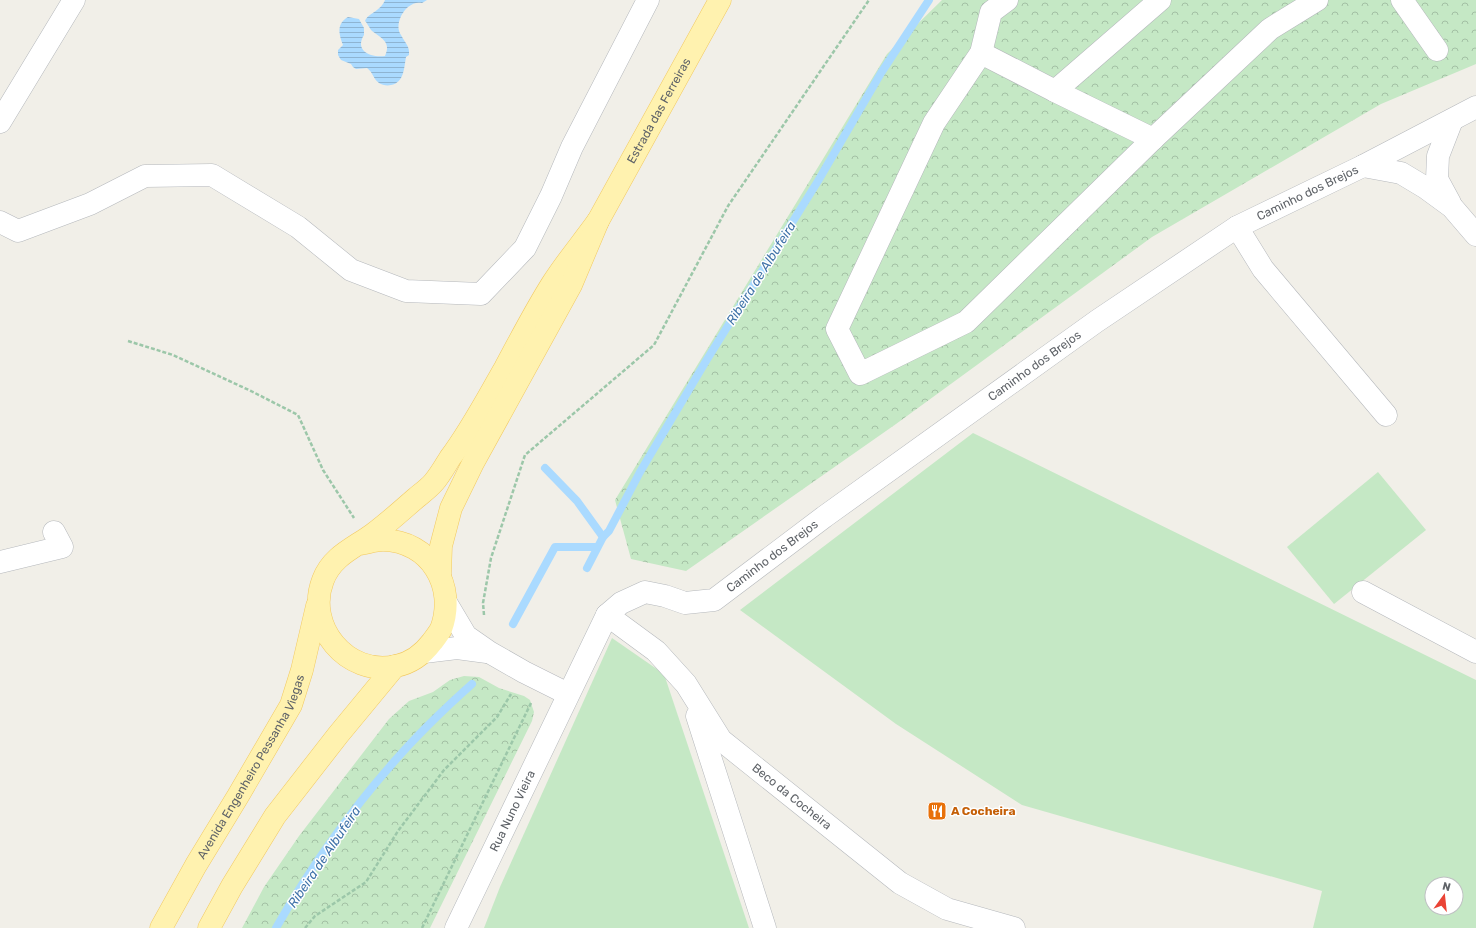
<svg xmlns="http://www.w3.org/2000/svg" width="1476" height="928" viewBox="0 0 1476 928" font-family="Rubik,sans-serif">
  <defs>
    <pattern id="forest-crowns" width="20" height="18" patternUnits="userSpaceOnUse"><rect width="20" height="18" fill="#c5e8c5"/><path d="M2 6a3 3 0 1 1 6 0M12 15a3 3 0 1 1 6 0" fill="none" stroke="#a3c0a4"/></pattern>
    <pattern id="water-rules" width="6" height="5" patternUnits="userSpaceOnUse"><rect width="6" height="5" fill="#aadaff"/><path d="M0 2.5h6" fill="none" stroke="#8eb4d2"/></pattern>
  </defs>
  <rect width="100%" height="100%" fill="#f1efe8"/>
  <!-- grass -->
  <g fill="#c5e8c5" fill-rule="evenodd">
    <path d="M 973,433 L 1476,680 L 1476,928 L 1313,928 L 1322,891 L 1022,805 L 896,724 L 740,610 ZM 1432,884 L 1456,884 L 1456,908 L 1432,908 Z"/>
    <polygon points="1378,472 1426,530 1334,604 1287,547"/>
    <polygon points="612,638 664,674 749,928 484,928 500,887"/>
  </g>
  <!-- forest -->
  <g fill="url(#forest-crowns)">
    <polygon points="942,0 1476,0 1476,64 1381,104 1152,237 896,424 686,571 631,559 615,500 887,54"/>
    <polygon points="464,676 479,677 499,688 524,696 530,700 534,712 532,721 430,928 242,928 264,887 299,836 389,719 409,701 433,692 450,680"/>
  </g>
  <!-- water -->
  <path fill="url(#water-rules)" d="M 385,0 L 427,0 L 422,3 C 417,2 413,3 408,7 C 401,13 395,26 401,35 C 405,43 410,46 409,55 L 406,57 C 404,68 404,83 391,85 C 387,86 382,85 379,83 C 373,79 373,72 367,68 L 356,69 L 353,67 L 351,64 L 341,60 L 338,55 L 338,50 L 343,45 C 339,34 336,24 348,17 L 359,19 L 364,28 L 364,35 C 354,51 371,58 385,56 C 392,41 380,38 371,30 C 369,27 367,23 365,21 C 368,13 380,12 385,0 Z"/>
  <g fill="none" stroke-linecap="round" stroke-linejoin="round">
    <!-- stream -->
    <g stroke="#aadaff" stroke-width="8">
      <polyline points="545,468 577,501 603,537"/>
      <polyline points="587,568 603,537 609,531 640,472 706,361 818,181 881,73 929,0"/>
      <polyline points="513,624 555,547 597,547"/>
      <path d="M 276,928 C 309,870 348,814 392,764 C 417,735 444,709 472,684"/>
    </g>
    <defs>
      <g id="minor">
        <polyline points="1007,0 991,12 981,53 934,123 837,329 860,374 966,322 1153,139 1270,29 1317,0"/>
        <polyline points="1402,0 1437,50"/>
        <polyline points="981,53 1055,91 1160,0"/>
        <polyline points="1055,91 1153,139"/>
        <polyline points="0,122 74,0"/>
        <polyline points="1363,166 1401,173 1426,188 1452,207 1476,235"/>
        <polyline points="1450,203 1437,179 1438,156 1452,120"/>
        <polyline points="0,222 18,231 90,204 145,176 212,175 298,227 351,270 406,291 481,294 525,248 551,196 572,147 648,0"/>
        <polyline points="1237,227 1263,269 1386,415"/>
        <polyline points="0,562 62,547 54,532"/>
        <polyline points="1363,592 1476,652"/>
        <polyline points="447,604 466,636 489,652 524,672 568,694"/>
        <path id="s1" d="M 607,615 L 656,651 L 686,684 L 721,740 L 900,883 L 947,909 L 1014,928"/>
        <polyline points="424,652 457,648 487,652"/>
        <polyline points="697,716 765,928"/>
        <path id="s2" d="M 456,928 L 607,615 L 621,603 L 645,592 L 665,596 L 685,603 L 714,600 L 824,517 L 1097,321 L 1237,227 L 1363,166 L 1476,107"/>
      </g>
      <g id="major">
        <path d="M 359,544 C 367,543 375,540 383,540 C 430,541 457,586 441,629 C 439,633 435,638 432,642 C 423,654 411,663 396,666 C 347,677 305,626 323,580 C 332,556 354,548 373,534 C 388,523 402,510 416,498 C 422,493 429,488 434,482 C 440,475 445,466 450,458 C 471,430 487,399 505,368 C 520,340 535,311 552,284 C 566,262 583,242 598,221"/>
        <path id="s3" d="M 440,574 L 441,546 L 451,508 L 473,463 L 571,285 L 598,221 L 720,0"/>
        <path id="s4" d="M 161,928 L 196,865 L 238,796 L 291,705 L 302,670 L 317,606"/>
        <polyline points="209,928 232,886 275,816 338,735 395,666"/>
      </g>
    </defs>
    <!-- minor casing -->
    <use href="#minor" stroke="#b5b8bc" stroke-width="23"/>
    <!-- major casing -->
    <use href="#major" stroke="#f2c960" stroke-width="23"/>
    <!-- path -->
    <g stroke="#9cc7a9" stroke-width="2.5" stroke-dasharray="4 2" stroke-linecap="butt">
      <polyline points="128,341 173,355 251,391 298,415 323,470 354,518"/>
      <polyline points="484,615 483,603 491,558 525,455 654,345 728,206 869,0"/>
      <polyline points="305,928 315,916 366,882 398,831 444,770 497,717 511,694"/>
      <polyline points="422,928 531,703"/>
    </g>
    <!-- minor -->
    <use href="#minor" stroke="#fff" stroke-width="22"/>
    <!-- major -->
    <use href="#major" stroke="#fff2af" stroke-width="22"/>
  </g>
  <!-- icons -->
  <defs>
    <symbol id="restaurant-square" viewBox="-11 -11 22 22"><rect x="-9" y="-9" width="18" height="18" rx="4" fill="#e8710a" stroke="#fff"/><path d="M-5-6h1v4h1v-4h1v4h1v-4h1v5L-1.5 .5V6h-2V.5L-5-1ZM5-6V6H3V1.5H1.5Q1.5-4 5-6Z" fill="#fff"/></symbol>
  </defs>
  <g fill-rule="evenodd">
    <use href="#restaurant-square" x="926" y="800" width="22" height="22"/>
  </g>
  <g text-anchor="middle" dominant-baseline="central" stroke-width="3" stroke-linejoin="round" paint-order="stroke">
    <!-- street labels -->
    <g font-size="12" fill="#5f6368" stroke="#fff">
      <text stroke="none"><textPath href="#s3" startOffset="516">Estrada das Ferreiras</textPath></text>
      <text stroke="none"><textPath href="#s2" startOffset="1184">Caminho dos Brejos</textPath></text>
      <text stroke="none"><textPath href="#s2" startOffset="860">Caminho dos Brejos</textPath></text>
      <text stroke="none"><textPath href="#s2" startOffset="536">Caminho dos Brejos</textPath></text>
      <text stroke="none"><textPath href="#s4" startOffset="185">Avenida Engenheiro Pessanha Viegas</textPath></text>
      <text stroke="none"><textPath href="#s1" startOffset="262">Beco da Cocheira</textPath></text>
      <text stroke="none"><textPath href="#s2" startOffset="130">Rua Nuno Vieira</textPath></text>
    </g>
    <!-- food labels -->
    <g font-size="12" font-weight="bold" fill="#c56008" stroke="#fff" text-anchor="start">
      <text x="951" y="811">A Cocheira</text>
    </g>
    <!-- water labels -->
    <g font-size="13" font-style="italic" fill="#4174aa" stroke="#fff">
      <text transform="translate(761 273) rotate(-58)">Ribeira de Albufeira</text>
      <text transform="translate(324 857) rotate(-56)">Ribeira de Albufeira</text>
    </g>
  </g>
  <!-- north arrow -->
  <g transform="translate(1444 896) rotate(15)"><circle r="19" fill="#ffffff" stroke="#bfc1c3"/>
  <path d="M0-3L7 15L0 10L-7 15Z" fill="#ea4335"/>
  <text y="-6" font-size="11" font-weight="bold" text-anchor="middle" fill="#5f6368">N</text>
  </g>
</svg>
